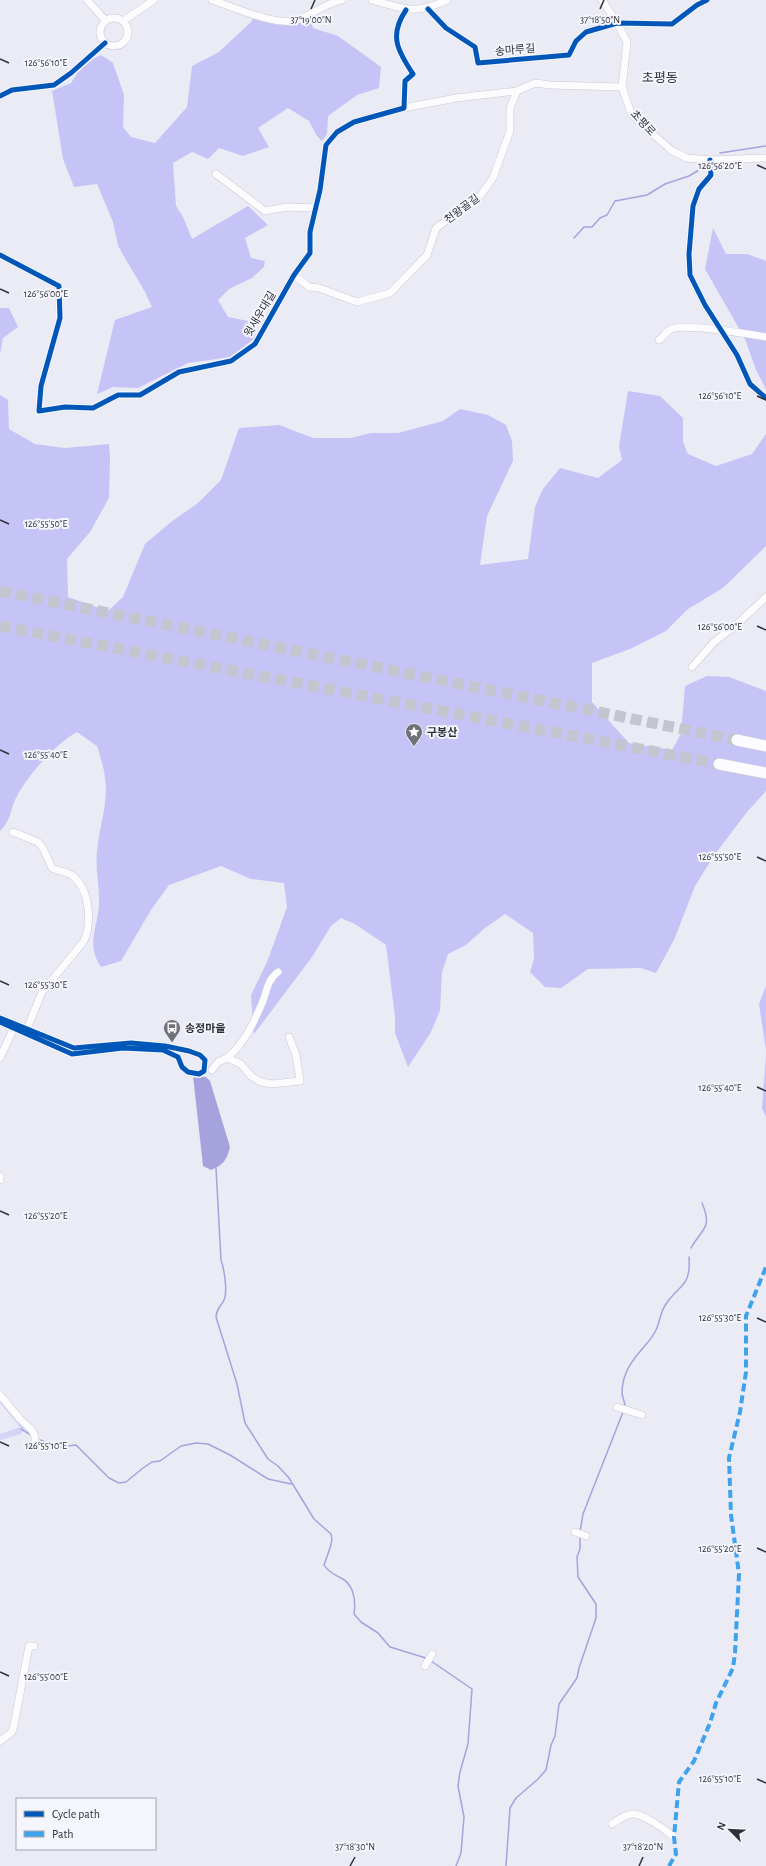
<svg xmlns="http://www.w3.org/2000/svg" width="766" height="1866" viewBox="0 0 766 1866" font-family="'Alegreya Sans','Noto Sans KR',sans-serif">
  <rect width="100%" height="100%" fill="#ebebf6"/>
  <!-- green -->
  <polygon fill="#d5d4f7" points="0,1398 23,1424 24,1428 21,1434 0,1440 0,1434 20,1427 0,1403"/>
  <!-- forest -->
  <g fill="#c6c3f6">
    <path d="M 255,15 C 272,30 292,25 310,18 L 313,28 L 338,36 L 381,67 L 379,88 L 357,95 L 328,116 L 327,134 L 322,141 L 317,136 L 309,121 L 288,108 L 258,128 L 269,147 L 243,156 L 219,148 L 208,159 L 192,152 L 173,163 L 176,206 L 183,217 L 192,239 L 248,206 L 268,225 L 245,238 L 251,258 L 265,261 L 264,267 L 252,278 L 229,289 L 218,300 L 228,317 L 253,322 L 255,338 L 231,357 L 188,363 L 138,388 L 113,387 L 97,394 L 115,320 L 152,307 L 145,292 L 118,246 L 113,222 L 97,184 L 74,187 L 63,159 L 52,91 L 71,83 L 84,63 L 101,55 L 113,63 L 124,95 L 123,127 L 131,137 L 155,143 L 187,107 L 192,66 L 219,52 L 251,22 Z"/>
    <polygon points="713,228 726,254 747,254 766,261 766,389 756,370 745,339 705,269"/>
    <polygon points="0,308 9,308 18,327 3,338 0,354"/>
    <path d="M 628,391 L 660,396 L 683,418 L 683,442 L 688,454 L 716,466 L 752,454 L 766,434 L 766,546 L 723,588 L 688,609 L 666,631 L 630,649 L 592,663 L 592,702 L 629,743 L 672,750 L 681,734 L 685,686 L 707,676 L 729,677 L 766,691 L 766,791 L 747,812 L 713,857 L 695,886 L 674,940 L 656,973 L 641,968 L 588,969 L 561,988 L 545,987 L 530,972 L 534,959 L 533,933 L 505,914 L 485,928 L 466,945 L 448,954 L 442,972 L 440,1010 L 431,1032 L 408,1067 L 395,1033 L 395,1017 L 386,945 L 355,924 L 341,918 L 331,926 L 312,957 L 254,1034 L 251,995 L 267,962 L 287,907 L 284,883 L 251,879 L 221,866 L 169,885 L 151,910 L 121,961 L 101,967 C 86,944 97,930 99,905 C 100,888 95,869 97,851 C 99,827 109,802 105,778 C 104,767 100,756 97,746 L 77,732 C 55,744 27,776 16,798 C 9,812 12,819 0,831 L 0,395 L 8,400 L 9,429 L 35,444 L 65,448 L 109,444 L 110,457 L 109,498 L 90,532 L 67,559 L 68,597 L 108,611 L 123,597 L 145,544 L 171,522 L 198,503 L 221,480 L 239,428 L 279,425 L 313,438 L 351,438 L 371,433 L 398,433 L 443,421 L 460,409 L 488,415 L 506,425 L 512,441 L 513,461 L 487,516 L 480,565 L 528,559 L 535,507 L 543,489 L 560,468 L 598,478 L 622,460 L 619,446 Z"/>
    <polygon points="766,986 766,1050 759,1004"/>
    <polygon points="766,1055 766,1117 762,1108"/>
  </g>
  <!-- water -->
  <path fill="#a6a2de" d="M 193,1076 L 206,1077 L 210,1081 L 230,1147 C 227,1160 223,1165 211,1170 L 203,1166 Z"/>
  <g fill="none" stroke-linecap="round" stroke-linejoin="round">
    <!-- stream -->
    <g stroke="#a6a2de" stroke-width="1.5">
      <polyline points="720,153 766,146"/>
      <polyline points="574,238 584,227 592,227 600,218 607,215 615,201 647,195 665,184 689,176 704,167"/>
      <path d="M 216,1168 L 221,1260 C 224,1269 228,1291 224,1300 C 221,1307 217,1307 216,1317 L 237,1384 L 245,1423 L 268,1459 L 278,1466 L 289,1478 L 314,1519 L 331,1534 L 332,1540 L 330,1548 L 324,1565 C 328,1572 334,1574 341,1578 C 354,1584 356,1601 354,1614 L 361,1622 L 378,1633 L 390,1647 L 426,1658"/>
      <path d="M 691,1248 C 702,1228 713,1229 702,1203"/>
      <path d="M 625,1406 C 625,1402 623,1399 622,1394 C 622,1387 623,1380 626,1373 C 633,1355 649,1345 656,1330 C 660,1322 660,1312 666,1304 C 679,1284 691,1288 689,1257"/>
      <polyline points="21,1429 31,1435"/>
      <polyline points="40,1440 59,1447 76,1445 109,1478 119,1483 126,1482 143,1468 152,1462 160,1461 181,1446 196,1443 208,1444 230,1455 268,1479 291,1484"/>
      <polyline points="580,1532 583,1514 623,1412"/>
      <polyline points="431,1661 472,1689 468,1744 460,1772 458,1786 464,1817 461,1853 456,1866"/>
      <polyline points="506,1866 510,1808 516,1798 537,1780 546,1770 551,1745 555,1736 559,1704 577,1678 579,1668 596,1618 596,1604 578,1577 577,1557 580,1549 580,1536"/>
    </g>
    <!-- highway-tunnel -->
    <g stroke="#c5c5d0" stroke-width="11" stroke-dasharray="11 5.5" stroke-linecap="butt">
      <polyline points="0,591 737,740"/>
      <polyline points="0,626 719,764"/>
    </g>
    <defs>
      <g id="minor">
        <polyline points="87,0 106,21"/>
        <path d="M 212,0 C 233,7 277,27 297,20 C 313,14 326,3 342,0"/>
        <path d="M 372,0 C 404,9 415,15 447,0"/>
        <polyline points="602,0 617,23 627,42 622,87 631,113 645,127 672,151 687,158 710,160 766,158"/>
        <polyline points="428,9 446,28 475,47 478,63 569,55 576,41 586,32 617,23 672,24 697,5 707,0"/>
        <circle cx="114" cy="32" r="14"/>
        <polyline points="123,21 154,0"/>
        <polyline points="0,96 12,90 54,85 71,73 105,43"/>
        <polyline points="404,108 456,98 517,91 535,83 550,85 622,87"/>
        <polyline points="710,160 711,175 699,189 693,206 689,254 690,275 705,305 737,355 750,384 766,398"/>
        <polyline points="216,174 265,211 287,207 316,208"/>
        <path d="M 0,255 L 59,286 L 60,318 L 41,386 L 39,411 L 65,407 L 93,408 L 118,395 L 140,395 L 179,372 L 231,361 L 255,344 L 294,275 L 310,253 L 310,232 L 320,190 L 326,145 L 337,132 L 354,122 L 404,108 L 405,81 L 413,74 C 397,50 389,35 406,10"/>
        <polyline points="294,275 309,287 319,288 357,302 390,293 427,255 436,228 480,196 493,178 510,131 510,108 517,91"/>
        <path d="M 659,340 C 663,337 667,331 671,329 C 685,323 748,334 766,337"/>
        <polyline points="692,667 714,642 736,625 766,597"/>
        <path d="M 13,832 L 38,842 L 43,848 L 52,868 C 59,872 67,871 73,876 C 90,890 92,922 84,941 L 42,992 L 27,1029"/>
        <polyline points="0,1018 74,1048 131,1043 165,1046 189,1051 200,1055 205,1060 204,1071 199,1074 188,1072 182,1067 178,1057 163,1050 123,1048 72,1054 0,1022"/>
        <polyline points="0,1058 15,1025"/>
        <path d="M 227,1058 C 245,1043 254,1022 263,1001 C 267,990 268,979 278,972"/>
        <polyline points="212,1070 218,1062 227,1058 241,1064 251,1076 261,1082 272,1084 300,1081 296,1055 289,1037"/>
        <polyline points="0,1176 0,1180"/>
        <polyline points="0,1395 20,1419 31,1429 35,1436 35,1443"/>
        <polyline points="617,1407 642,1415"/>
        <polyline points="575,1532 586,1536"/>
        <polyline points="425,1666 432,1654"/>
        <polyline points="0,1741 12,1732 14,1725 29,1646 34,1646"/>
        <path d="M 612,1824 C 618,1820 627,1813 635,1814 C 646,1816 666,1830 674,1837"/>
      </g>
      <g id="highway">
        <polyline points="737,740 766,746"/>
        <polyline points="719,764 766,773"/>
      </g>
    </defs>
    <!-- minor casing -->
    <use href="#minor" stroke="#c9c9d3" stroke-width="8"/>
    <!-- highway casing -->
    <use href="#highway" stroke="#c9c9d3" stroke-width="12"/>
    <!-- minor -->
    <use href="#minor" stroke="#fcfcfe" stroke-width="7"/>
    <!-- highway -->
    <use href="#highway" stroke="#fcfcfe" stroke-width="11"/>
    <!-- quiet -->
    <polyline stroke="#3ea3eb" stroke-width="4" stroke-dasharray="8 4" stroke-linecap="butt" points="669,1866 676,1854 674,1837 679,1782 694,1761 710,1723 716,1703 733,1668 735,1653 739,1574 731,1515 729,1458 740,1412 746,1372 746,1316 766,1267"/>
    <defs>
      <g id="cycleway">
        <polyline points="428,9 446,28 475,47 478,63 569,55 576,41 586,32 617,23 672,24 697,5 707,0"/>
        <polyline points="0,96 12,90 54,85 71,73 105,43"/>
        <polyline points="710,160 711,175 699,189 693,206 689,254 690,275 705,305 737,355 750,384 766,398"/>
        <path d="M 0,255 L 59,286 L 60,318 L 41,386 L 39,411 L 65,407 L 93,408 L 118,395 L 140,395 L 179,372 L 231,361 L 255,344 L 294,275 L 310,253 L 310,232 L 320,190 L 326,145 L 337,132 L 354,122 L 404,108 L 405,81 L 413,74 C 397,50 389,35 406,10"/>
        <polyline points="0,1018 74,1048 131,1043 165,1046 189,1051 200,1055 205,1060 204,1071 199,1074 188,1072 182,1067 178,1057 163,1050 123,1048 72,1054 0,1022"/>
      </g>
    </defs>
    <!-- cycleway casing -->
    <use href="#cycleway" stroke="#f5f5fe" stroke-width="8"/>
    <!-- cycleway -->
    <use href="#cycleway" stroke="#0057b8" stroke-width="5"/>
  </g>
  <!-- ticks -->
  <path fill="none" stroke="#2f2f36" stroke-width="1.5" d="M 311,9 L 315,0M 600,9 L 604,0M 0,59 L 9,63M 757,165 L 766,169M 0,289 L 9,293M 757,396 L 766,400M 0,520 L 9,524M 757,626 L 766,630M 0,750 L 9,754M 757,857 L 766,861M 0,981 L 9,985M 757,1087 L 766,1091M 0,1211 L 9,1215M 757,1318 L 766,1322M 0,1442 L 9,1446M 757,1548 L 766,1552M 0,1672 L 9,1676M 757,1779 L 766,1783M 350,1866 L 355,1857M 639,1866 L 643,1857"/>
  <!-- icons -->
  <defs>
    <symbol id="sight-pin" viewBox="-11 -11 22 30"><path d="M0 17L-7.5 6A9.5 9.5 0 1 1 7.5 6Z" fill="#717179" stroke="#f5f5fe"/><path d="M0-6L1.8-2.2L6-1.7L2.9 1.2L3.7 5.4L0 3.3L-3.7 5.4L-2.9 1.2L-6-1.7L-1.8-2.2Z" fill="#fff"/></symbol>
    <symbol id="bus-pin" viewBox="-11 -11 22 30"><path d="M0 17L-7.5 6A9.5 9.5 0 1 1 7.5 6Z" fill="#717179" stroke="#f5f5fe"/><path d="M-5-6H5V4H4V6H2V4H-2V6H-4V4H-5ZM-3.5-4V0h7V-4ZM-3.5 1.2v1.5H-2V1.2ZM2 1.2v1.5H3.5V1.2Z" fill="#fff"/></symbol>
  </defs>
  <g fill-rule="evenodd">
    <use href="#sight-pin" x="404" y="722" width="20" height="27"/>
    <use href="#bus-pin" x="162" y="1018" width="20" height="27"/>
  </g>
  <g text-anchor="middle" dominant-baseline="central" stroke-width="4" stroke-linejoin="round" paint-order="stroke">
    <!-- street labels -->
    <g font-size="11" fill="#2f2f36" stroke="#f5f5fe">
      <text transform="translate(515 50) rotate(-5)">송마루길</text>
      <text transform="translate(643 123) rotate(47)">초평로</text>
      <text transform="translate(462 209) rotate(-37)">천왕골길</text>
      <text transform="translate(260 314) rotate(-59)">윗새우대길</text>
    </g>
    <!-- poi labels -->
    <g font-size="11" font-weight="bold" fill="#2f2f36" stroke="#f5f5fe" text-anchor="start">
      <text x="427" y="732">구봉산</text>
      <text x="185" y="1028">송정마을</text>
    </g>
    <!-- quarter labels -->
    <g font-size="13" fill="#2f2f36" stroke="#f5f5fe">
      <text x="660" y="78">초평동</text>
    </g>
  </g>
  <g font-size="10" text-anchor="middle" fill="#2f2f36" stroke="#f5f5fe" stroke-width="4" stroke-linejoin="round" paint-order="stroke">
    <text x="311" y="23">37°19'00"N</text>
    <text x="600" y="23">37°18'50"N</text>
    <text x="46" y="66">126°56'10"E</text>
    <text x="720" y="169">126°56'20"E</text>
    <text x="46" y="297">126°56'00"E</text>
    <text x="720" y="399">126°56'10"E</text>
    <text x="46" y="527">126°55'50"E</text>
    <text x="720" y="630">126°56'00"E</text>
    <text x="46" y="758">126°55'40"E</text>
    <text x="720" y="860">126°55'50"E</text>
    <text x="46" y="988">126°55'30"E</text>
    <text x="720" y="1091">126°55'40"E</text>
    <text x="46" y="1219">126°55'20"E</text>
    <text x="720" y="1321">126°55'30"E</text>
    <text x="46" y="1449">126°55'10"E</text>
    <text x="720" y="1552">126°55'20"E</text>
    <text x="46" y="1680">126°55'00"E</text>
    <text x="720" y="1782">126°55'10"E</text>
    <text x="355" y="1850">37°18'30"N</text>
    <text x="643" y="1850">37°18'20"N</text>
  </g>
  <!-- legend -->
  <rect x="16" y="1798" width="140" height="52" fill="#f5f5fe" stroke="#a6a6ae"/>
  <rect x="24" y="1811" width="20" height="6" fill="#0057b8" stroke="#a6a6ae"/>
  <text x="52" y="1818" font-size="12" fill="#2f2f36">Cycle path</text>
  <rect x="24" y="1831" width="20" height="6" fill="#3ea3eb" stroke="#a6a6ae"/>
  <text x="52" y="1838" font-size="12" fill="#2f2f36">Path</text>
  <!-- north arrow -->
  <g transform="translate(730 1830) rotate(294)" stroke="#f5f5fe" stroke-width="3" paint-order="stroke">
  <path d="M0-3L7 15L0 10L-7 15Z" fill="#2f2f36"/>
  <text y="-6" font-size="11" font-weight="bold" text-anchor="middle" fill="#2f2f36">N</text>
  </g>
</svg>
